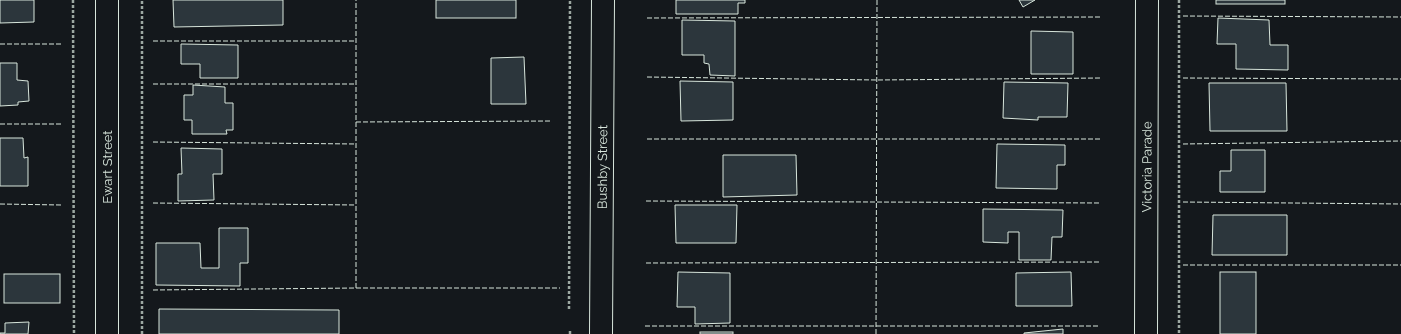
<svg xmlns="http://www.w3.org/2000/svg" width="1401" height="334" viewBox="0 0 1401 334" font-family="Raleway,sans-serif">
  <rect width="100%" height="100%" fill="#14181c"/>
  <!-- building -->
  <g fill="#2c363c" stroke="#d8e6dc">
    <polygon points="0,0 34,0 34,22 0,23"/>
    <polygon points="173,0 283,0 283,25 174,27"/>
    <rect x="436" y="0" width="80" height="18"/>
    <polygon points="676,0 745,0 745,3 738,3 738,14 676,14"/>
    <polygon points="1019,0 1035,0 1023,7"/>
    <rect x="1216" y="0" width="69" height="4"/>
    <polygon points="1218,18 1269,20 1270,45 1288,45 1288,70 1236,69 1236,44 1217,44"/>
    <polygon points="682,20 735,21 735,76 710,75 709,64 704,63 704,55 682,55"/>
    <polygon points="1031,31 1073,32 1073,74 1031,74"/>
    <polygon points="181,44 238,45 238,78 200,78 200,64 181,64"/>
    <polygon points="524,57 526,104 491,104 491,58"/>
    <polygon points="0,63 17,63 17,80 28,81 29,101 18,102 18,105 0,106"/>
    <polygon points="680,81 733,82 733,120 681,121"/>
    <polygon points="1004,82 1068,83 1067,117 1038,117 1038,120 1003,118"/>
    <polygon points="1209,83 1286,83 1287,131 1210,131"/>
    <polygon points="193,85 225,87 225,103 233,103 233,130 226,130 227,134 192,134 192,120 184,120 184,95 193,95"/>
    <polygon points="0,138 23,138 24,158 28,157 28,186 0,186"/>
    <polygon points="997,144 1065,145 1065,165 1057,165 1057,189 996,188"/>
    <polygon points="181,148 222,149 222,174 213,174 214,200 178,201 178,174 182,174"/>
    <polygon points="1231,150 1265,150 1265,192 1220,192 1220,171 1231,171"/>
    <polygon points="723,155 796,155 797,195 723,197"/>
    <polygon points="675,205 737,205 736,243 676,243"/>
    <polygon points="983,209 1063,210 1062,237 1052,237 1051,260 1019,260 1019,232 1008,232 1008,243 983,242"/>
    <polygon points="1213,215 1287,215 1287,255 1212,255"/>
    <polygon points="219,228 248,228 248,263 240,263 240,286 156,285 156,243 200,243 201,268 219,268"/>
    <polygon points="678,272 730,273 730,323 695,324 695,307 677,307"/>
    <polygon points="1071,272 1072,306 1016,306 1016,273"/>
    <rect x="1220" y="272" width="36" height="62"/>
    <rect x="4" y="274" width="56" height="29"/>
    <polygon points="159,309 339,310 339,334 159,334"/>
    <polygon points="29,322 28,334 0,334 0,333 5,333 5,323"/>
    <polygon points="1063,329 1063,334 1024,334 1024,333"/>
    <rect x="700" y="332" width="33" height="2"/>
  </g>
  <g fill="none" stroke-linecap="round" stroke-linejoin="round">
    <defs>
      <g id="minor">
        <polyline points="107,0 107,334"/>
        <path id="s1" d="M 601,334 L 603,0"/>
        <path id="s2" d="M 1146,334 L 1147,0"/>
      </g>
    </defs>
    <!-- minor casing -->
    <use href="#minor" stroke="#d8e6dc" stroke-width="24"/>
    <!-- path -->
    <g stroke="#9da8a2" stroke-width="2.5" stroke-dasharray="3 2" stroke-linecap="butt">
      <polyline points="73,0 74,334"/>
      <polyline points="1179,0 1179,334"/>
      <polyline points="569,309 570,0"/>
      <polyline points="142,334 142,0"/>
      <polyline points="570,334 570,331"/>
    </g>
    <!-- minor -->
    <use href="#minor" stroke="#14181c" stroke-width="22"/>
    <!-- fence -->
    <g stroke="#d8e6dc" stroke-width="1" stroke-dasharray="5 2" stroke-linecap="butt">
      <polyline points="1183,16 1401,17"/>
      <polyline points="647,18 1101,17"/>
      <polyline points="153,41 356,41"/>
      <polyline points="0,44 61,44"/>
      <polyline points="647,77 877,80 1101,78"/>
      <polyline points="1183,78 1401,79"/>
      <polyline points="153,84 356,84"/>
      <polyline points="356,122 552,121"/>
      <polyline points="0,124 61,124"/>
      <polyline points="647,139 1100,139"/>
      <polyline points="153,142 356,144"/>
      <polyline points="1183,144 1401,141"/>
      <polyline points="646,201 1100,203"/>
      <polyline points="1183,202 1401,204"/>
      <polyline points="153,203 356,205"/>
      <polyline points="0,204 61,205"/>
      <polyline points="646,263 1100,262"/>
      <polyline points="1183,265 1401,265"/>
      <polyline points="356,288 356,0"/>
      <polyline points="153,290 356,288 560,288"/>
      <polyline points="645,326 1100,326"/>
      <polyline points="876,334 877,0"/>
    </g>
  </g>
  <g text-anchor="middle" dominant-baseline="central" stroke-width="3" stroke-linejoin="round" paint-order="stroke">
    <!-- street labels -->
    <g font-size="13" fill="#d8e6dc" stroke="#14181c">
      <text transform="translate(107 167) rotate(-90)">Ewart Street</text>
      <text stroke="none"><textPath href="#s1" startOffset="167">Bushby Street</textPath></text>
      <text stroke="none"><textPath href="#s2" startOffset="167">Victoria Parade</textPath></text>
    </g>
  </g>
</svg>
